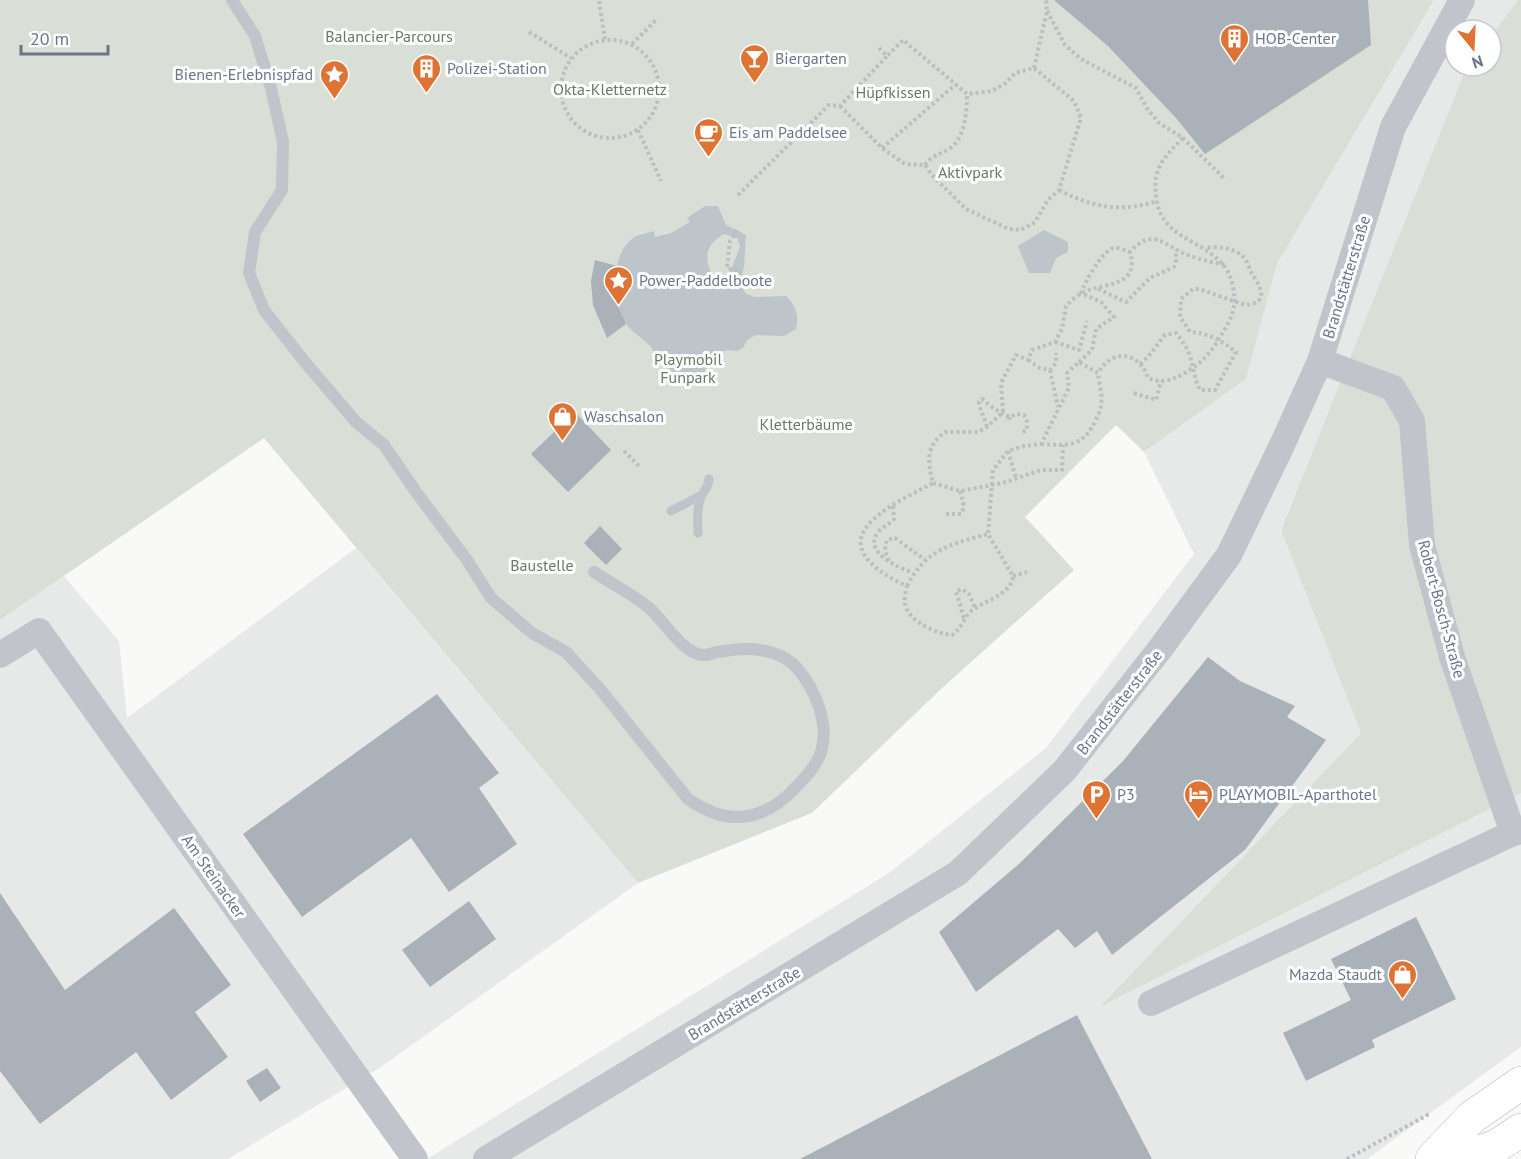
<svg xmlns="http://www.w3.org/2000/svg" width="1521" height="1159" viewBox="0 0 1521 1159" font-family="'PT Sans',sans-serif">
  <rect width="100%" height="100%" fill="#f9faf8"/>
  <!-- built -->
  <g fill="#e7e9e9">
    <polygon points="1434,0 1518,0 1491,36 1491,30 1455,30 1455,66 1469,66 1281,529 1361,733 1102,1006 1521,793 1521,1047 1367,1159 427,1159 889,873 1046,748 1194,554 1144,452 1246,379 1277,264"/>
    <polygon points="356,548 638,883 381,1067 228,1159 0,1159 0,620 64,576 119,641 127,718"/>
  </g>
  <!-- green -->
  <g fill="#d9ded7">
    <polygon points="0,0 1434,0 1277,264 1246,379 1144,452 1116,425 1025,517 1074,570 942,688 812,813 638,883 264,438 0,620"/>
    <polygon points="1518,0 1521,0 1521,793 1100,1007 1361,733 1281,530 1466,69 1469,66 1491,66 1491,36"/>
  </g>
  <!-- water -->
  <g fill="#bdc5cb" fill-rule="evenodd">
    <path d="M 705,206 L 718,206 L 726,225 L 746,235 L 744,268 L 739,282 L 746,294 L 755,297 L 786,296 C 796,306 799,314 796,329 L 784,336 L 756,335 L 747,340 L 743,348 L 737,351 L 727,350 L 716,354 L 706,363 L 705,373 C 690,377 674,376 662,364 C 657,358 654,350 649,345 C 641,337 630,331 625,322 C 612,299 609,252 636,236 C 641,234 649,233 654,231 L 655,237 L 671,233 L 690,222 L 687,218 ZM 724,234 L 737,238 L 740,246 L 729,276 L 723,279 L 714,278 C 703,260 705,244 724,234 Z"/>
    <polygon points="1044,230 1068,242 1068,252 1056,258 1050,273 1029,273 1018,246"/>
  </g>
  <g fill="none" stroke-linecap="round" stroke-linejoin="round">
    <!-- stream -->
    <g stroke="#bdc5cb" stroke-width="9">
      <polyline points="671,511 702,495"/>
      <path d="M 698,533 C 698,521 696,508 701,497 C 705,488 708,489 709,479"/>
    </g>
  </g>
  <!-- building -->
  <g fill="#aab1b9">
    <polygon points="1054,0 1368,0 1371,45 1205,154 1176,118 1108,46"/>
    <polygon points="595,260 617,266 615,287 618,306 626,324 607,338 593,305 591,281"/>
    <polygon points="575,412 611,450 568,492 531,454"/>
    <polygon points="600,526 622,549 606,565 584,543"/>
    <polygon points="1208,657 1240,681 1295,706 1287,717 1326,740 1245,850 1112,955 1097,931 1075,948 1058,929 976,992 939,932 1020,863 1123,761"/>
    <polygon points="437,694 499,773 479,788 517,844 449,892 411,838 302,917 243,834"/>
    <polygon points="0,893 65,990 174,908 231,985 195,1012 228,1057 171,1100 136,1052 40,1124 0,1071"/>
    <polygon points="469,901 496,939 430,987 402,950"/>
    <polygon points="1416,917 1456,999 1372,1040 1375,1047 1306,1081 1283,1033 1351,1000 1331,959"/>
    <polygon points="1077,1015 1152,1159 800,1159"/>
    <polygon points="267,1068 281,1088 260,1102 246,1081"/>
  </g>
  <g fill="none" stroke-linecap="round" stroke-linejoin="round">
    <defs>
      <g id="secondary">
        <polyline points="1432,1159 1472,1117 1521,1083"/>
        <polyline points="1458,1159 1495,1147 1521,1130"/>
      </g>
    </defs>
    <!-- secondary casing -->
    <use href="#secondary" stroke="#b6bac0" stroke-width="34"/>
    <!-- path -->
    <g stroke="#bcbec2" stroke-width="4" stroke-dasharray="3 3" stroke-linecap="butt">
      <polyline points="599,1 605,39"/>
      <polyline points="1047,11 1065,45 1081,59 1136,88 1148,110 1159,123 1183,138 1225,179"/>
      <polyline points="529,32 571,58"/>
      <circle cx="610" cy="89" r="49"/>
      <polyline points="632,44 657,19"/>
      <polyline points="1034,68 1047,11 1046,0"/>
      <polyline points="416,75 424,61"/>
      <polyline points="840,106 882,148 905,164 925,165 931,174 966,209 1009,229 1021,230 1035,222 1048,200 1059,190 1081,118 1074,101 1034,68 1015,73 1006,83 992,91 967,94 903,40 887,56"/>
      <polyline points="638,130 661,181"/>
      <path d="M 1183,138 C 1162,159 1151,170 1157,202 C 1165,247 1225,240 1233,287 C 1236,302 1234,314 1226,327 C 1217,343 1207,359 1191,369 C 1178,378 1164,385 1148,378 C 1146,373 1145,369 1141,365 C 1126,349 1108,356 1098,373 L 1079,362 L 1067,373 L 1069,388 L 1041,444 L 1024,446 L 1008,451 L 993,470 L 988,534 L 1013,576 C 1012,594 986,600 974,609 C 964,615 962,629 952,635 C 937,634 914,623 907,610 C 903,602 905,594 907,586 C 881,574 840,550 873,520 C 889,504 913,494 933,483 C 927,461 926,446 945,432 L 978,432 L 987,427 L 1003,412 L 1001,383 L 1016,355 L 1028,360 L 1032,350 L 1055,342 L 1062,329 L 1066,306 C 1070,302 1075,297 1080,294 C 1100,282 1141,289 1130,252 C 1153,226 1164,246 1188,255 C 1200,260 1213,262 1225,265"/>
      <polyline points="882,148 955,85"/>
      <path d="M 925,165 C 932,155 939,155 949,149 C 965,139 967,111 967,94"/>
      <path d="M 1059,190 C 1092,207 1120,213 1157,201"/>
      <polyline points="738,195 829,105 840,106 887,56 878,47"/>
      <polyline points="737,230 730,241 727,268 742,273"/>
      <polyline points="1098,289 1126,302 1150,278 1174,267 1176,260 1176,250"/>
      <polyline points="1055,342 1079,350 1087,321"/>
      <polyline points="1028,360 1040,368 1050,370 1056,363 1056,353"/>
      <path d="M 1079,362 L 1092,350 L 1096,329 L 1114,317 L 1101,302 L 1081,293 C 1085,282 1100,255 1111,249 C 1117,246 1125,250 1130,252"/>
      <path d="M 1140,364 L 1148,357 L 1165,335 L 1176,333 C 1180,338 1184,343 1187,349 C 1194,363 1193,377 1200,390 L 1215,390 L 1236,352 C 1222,341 1209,333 1190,332 L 1180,317 L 1181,299 L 1193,289 L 1199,289 L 1245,305 C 1271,303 1260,286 1251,272 C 1249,268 1248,262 1245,259 C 1237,248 1218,246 1206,248"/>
      <polyline points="1050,370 1058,407"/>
      <polyline points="1134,393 1156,400 1161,381"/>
      <polyline points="1009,417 1010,423"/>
      <path d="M 987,427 C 985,418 980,411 979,402 L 982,399 L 993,408 L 1009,417 L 1017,414 L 1024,415 C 1028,420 1028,425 1026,431 L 1020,432"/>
      <path d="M 1041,444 C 1068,446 1084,447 1096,419 C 1098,415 1101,410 1101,406 C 1103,396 1099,383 1098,373"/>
      <polyline points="624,451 641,468"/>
      <polyline points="1008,451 1016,478"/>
      <polyline points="933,483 960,491 1003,483 1041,470 1062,470 1063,445"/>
      <path d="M 893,506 L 894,519 C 890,524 884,526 879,531 C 861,553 899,567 913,573"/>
      <path d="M 946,514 L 961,514 C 966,506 962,499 960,491"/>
      <path d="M 889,561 C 885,553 884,548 887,540 L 895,538 L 925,560"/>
      <polyline points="1013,576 1027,572"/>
      <path d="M 907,586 C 925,550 951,544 988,534"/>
      <polyline points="964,618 956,591 962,589 969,594 975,608"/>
      <polyline points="1347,1159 1431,1113"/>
    </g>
    <!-- service -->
    <path stroke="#c1c4ca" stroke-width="12" d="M 232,0 L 255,36 L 271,88 L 283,142 L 282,190 L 255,232 L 249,273 L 264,310 L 304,361 L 356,422 L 384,445 L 416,492 L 467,560 L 491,598 L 532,633 L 566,652 L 600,689 L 688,799 C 728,827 764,822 797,786 C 807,776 816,766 821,752 C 830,724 815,689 797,668 C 779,648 748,647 724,651 C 717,651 708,656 702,655 C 682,653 663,619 648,607 C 632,594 612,584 594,572"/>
    <!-- minor -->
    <g stroke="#c1c4ca" stroke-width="26">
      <polyline points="1320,361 1393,388 1412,421 1422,545 1452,657 1513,833 1521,831"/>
      <polyline points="0,655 39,631 415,1159"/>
      <polyline points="1151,1003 1513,833"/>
      <polyline points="486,1159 958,873 1064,771 1160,649 1229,555 1283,443 1320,361 1393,127 1462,0"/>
    </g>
    <!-- secondary -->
    <use href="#secondary" stroke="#fff" stroke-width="33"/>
  </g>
  <!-- icons -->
  <defs>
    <symbol id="building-pin" viewBox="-11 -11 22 30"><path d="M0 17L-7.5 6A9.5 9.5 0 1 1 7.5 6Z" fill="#de7333" stroke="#fff"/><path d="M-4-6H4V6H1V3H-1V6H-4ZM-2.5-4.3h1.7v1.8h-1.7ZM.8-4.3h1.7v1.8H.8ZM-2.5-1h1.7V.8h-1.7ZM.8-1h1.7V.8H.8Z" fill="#fff"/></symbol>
    <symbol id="bar-pin" viewBox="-11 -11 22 30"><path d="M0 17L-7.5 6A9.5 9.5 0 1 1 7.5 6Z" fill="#de7333" stroke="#fff"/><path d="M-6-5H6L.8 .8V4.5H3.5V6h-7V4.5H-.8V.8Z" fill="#fff"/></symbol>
    <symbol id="sight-pin" viewBox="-11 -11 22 30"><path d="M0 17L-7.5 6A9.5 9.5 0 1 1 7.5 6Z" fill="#de7333" stroke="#fff"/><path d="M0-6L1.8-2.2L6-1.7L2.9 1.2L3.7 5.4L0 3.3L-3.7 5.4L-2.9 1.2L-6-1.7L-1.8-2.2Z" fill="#fff"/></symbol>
    <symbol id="cafe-pin" viewBox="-11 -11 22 30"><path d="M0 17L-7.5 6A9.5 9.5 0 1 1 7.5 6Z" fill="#de7333" stroke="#fff"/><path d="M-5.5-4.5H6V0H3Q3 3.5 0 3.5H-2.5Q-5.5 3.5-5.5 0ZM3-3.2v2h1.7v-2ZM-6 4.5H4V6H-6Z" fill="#fff"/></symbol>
    <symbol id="shop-pin" viewBox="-11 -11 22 30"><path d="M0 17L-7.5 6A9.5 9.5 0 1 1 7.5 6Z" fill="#de7333" stroke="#fff"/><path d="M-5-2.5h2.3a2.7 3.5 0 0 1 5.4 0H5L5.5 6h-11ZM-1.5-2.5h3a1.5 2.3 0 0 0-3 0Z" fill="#fff"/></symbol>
    <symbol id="parking-pin" viewBox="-11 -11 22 30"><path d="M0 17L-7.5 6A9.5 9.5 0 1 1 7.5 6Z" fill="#de7333" stroke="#fff"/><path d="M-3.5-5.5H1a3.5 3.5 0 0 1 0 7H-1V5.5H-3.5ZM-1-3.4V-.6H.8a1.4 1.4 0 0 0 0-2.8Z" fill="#fff"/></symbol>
    <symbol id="hotel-pin" viewBox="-11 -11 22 30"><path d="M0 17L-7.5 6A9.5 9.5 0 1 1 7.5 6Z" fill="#de7333" stroke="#fff"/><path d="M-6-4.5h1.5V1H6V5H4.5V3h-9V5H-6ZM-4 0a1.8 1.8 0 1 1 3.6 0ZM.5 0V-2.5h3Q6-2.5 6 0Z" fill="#fff"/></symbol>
  </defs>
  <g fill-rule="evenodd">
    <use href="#building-pin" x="1218" y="22" width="33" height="45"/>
    <use href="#bar-pin" x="738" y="42" width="33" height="45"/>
    <use href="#building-pin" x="410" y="52" width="33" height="45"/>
    <use href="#sight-pin" x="318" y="58" width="33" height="45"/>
    <use href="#cafe-pin" x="692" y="116" width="33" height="45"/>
    <use href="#sight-pin" x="602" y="264" width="33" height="45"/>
    <use href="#shop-pin" x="546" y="400" width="33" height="45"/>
    <use href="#parking-pin" x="1080" y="778" width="33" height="45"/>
    <use href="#hotel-pin" x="1182" y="778" width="33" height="45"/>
    <use href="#shop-pin" x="1386" y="958" width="33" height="45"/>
  </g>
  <g text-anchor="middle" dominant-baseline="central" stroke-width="6" stroke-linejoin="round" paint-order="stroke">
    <!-- park labels -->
    <g font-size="16" fill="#667a64" stroke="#fff">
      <text x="389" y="36">Balancier-Parcours</text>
      <text x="610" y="89">Okta-Kletternetz</text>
      <text x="893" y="92">Hüpfkissen</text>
      <text x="970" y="172">Aktivpark</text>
      <text x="688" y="359">Playmobil<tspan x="688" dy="18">Funpark</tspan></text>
      <text x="806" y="424">Kletterbäume</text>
      <text x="542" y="565">Baustelle</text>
    </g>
    <!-- poi labels -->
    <g font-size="16" fill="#6a7688" stroke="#fff" text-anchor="start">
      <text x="1255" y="38">HOB-Center</text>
      <text x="775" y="58">Biergarten</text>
      <text x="447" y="68">Polizei-Station</text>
      <text x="313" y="74" text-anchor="end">Bienen-Erlebnispfad</text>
      <text x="729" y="132">Eis am Paddelsee</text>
      <text x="639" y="280">Power-Paddelboote</text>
      <text x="584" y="416">Waschsalon</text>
      <text x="1117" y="794">P3</text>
      <text x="1219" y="794">PLAYMOBIL-Aparthotel</text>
      <text x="1382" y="974" text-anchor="end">Mazda Staudt</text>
    </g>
    <!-- street labels -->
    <g font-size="16" fill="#6a7688" stroke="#fff">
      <text transform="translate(1346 277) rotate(-73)">Brandstätterstraße</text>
      <text transform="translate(1442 609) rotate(75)">Robert-Bosch-Straße</text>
      <text transform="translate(1119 702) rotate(-52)">Brandstätterstraße</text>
      <text transform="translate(214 876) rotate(55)">Am Steinacker</text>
      <text transform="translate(744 1003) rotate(-31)">Brandstätterstraße</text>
    </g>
  </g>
  <!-- north arrow -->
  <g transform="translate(1473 48) rotate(162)"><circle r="28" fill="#ffffff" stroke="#c3c8cf" stroke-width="1.5"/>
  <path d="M0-4.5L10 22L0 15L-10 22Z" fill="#de7333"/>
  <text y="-9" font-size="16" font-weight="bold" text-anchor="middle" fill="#6a7688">N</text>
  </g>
  <!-- scale -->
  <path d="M21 45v9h87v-9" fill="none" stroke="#6a7688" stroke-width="3"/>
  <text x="30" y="45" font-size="18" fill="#6a7688" stroke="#ffffff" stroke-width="4.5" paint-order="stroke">20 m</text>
</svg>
